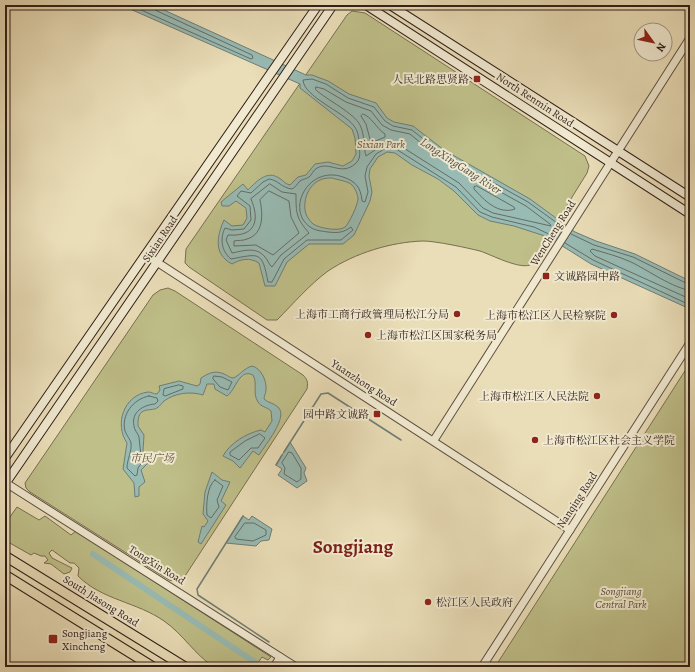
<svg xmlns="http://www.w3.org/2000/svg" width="695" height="672" viewBox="0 0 695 672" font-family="Alegreya,'Noto Serif SC',serif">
  <rect width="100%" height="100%" fill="#eadeb8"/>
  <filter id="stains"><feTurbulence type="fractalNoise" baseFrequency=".005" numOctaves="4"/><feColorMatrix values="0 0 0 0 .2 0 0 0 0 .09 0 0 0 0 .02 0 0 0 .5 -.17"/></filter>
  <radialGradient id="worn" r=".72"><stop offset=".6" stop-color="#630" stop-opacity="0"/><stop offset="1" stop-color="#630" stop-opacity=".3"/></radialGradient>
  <!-- green -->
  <g fill="#bfbf89" stroke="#786f51">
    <path d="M 352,11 L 365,13 L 585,156 L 589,166 L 587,173 L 530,265 C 518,269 492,255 480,251 C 468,248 436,241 423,241 C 391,242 355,253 328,271 C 309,285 294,303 277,320 L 267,320 L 189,267 L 185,263 L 186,249 L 347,15 Z"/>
    <path d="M 168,288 L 175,291 L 303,375 C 308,380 308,383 307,389 L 185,576 C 179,581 176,582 169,580 L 30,492 L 26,488 L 25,483 L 153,295 L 160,290 Z"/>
    <polygon points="690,363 690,667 495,667"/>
    <path d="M 17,507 L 39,520 L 45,516 L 71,535 L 76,531 L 271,657 L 268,660 L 262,657 L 255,667 L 214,667 C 195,655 183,634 164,621 C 137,602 102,600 78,576 L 79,568 L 74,563 L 70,563 L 52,550 L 49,553 L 52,558 L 72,568 L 70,572 L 64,574 L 51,564 L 44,563 L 48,560 L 45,556 L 41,556 L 34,553 L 31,555 L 8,542 L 9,537 L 5,534 L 5,524 Z"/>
  </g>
  <!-- water -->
  <g fill="#98bbb4" stroke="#6f7d76" fill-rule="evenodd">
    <path d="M 121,5 L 153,5 L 306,75 L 312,75 L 328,81 L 349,94 L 376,103 L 387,118 L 394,122 L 413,126 L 444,150 L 530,199 L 575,232 L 596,241 L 635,254 L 690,281 L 690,309 L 591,264 L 548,237 L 514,226 L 490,221 L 478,215 L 454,191 L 438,179 L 412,165 L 395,153 L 387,152 L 378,157 L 370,169 L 369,176 L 372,192 L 370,201 L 354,235 L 343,244 L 309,244 L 287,262 L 275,286 L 265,286 L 259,263 C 249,257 241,259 232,264 C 213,254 217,236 224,220 L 232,226 L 243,225 L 247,218 L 246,208 L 236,201 L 229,206 L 222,206 L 221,202 L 243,184 L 248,190 C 257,181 267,170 279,178 C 284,181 285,184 290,185 L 298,177 L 306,175 L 315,164 L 328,162 L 343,166 L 352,161 L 356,154 L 355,138 L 352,129 L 300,88 L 300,84 ZM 332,178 C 338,180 348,181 352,185 C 355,188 358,195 358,199 C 358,204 349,224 345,227 C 339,232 319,228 313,224 C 310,221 307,217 306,214 C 302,202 308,185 320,180 C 324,178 328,178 332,178 Z"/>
    <path d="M 252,366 C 261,368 267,381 266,390 C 266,393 264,396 264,399 C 268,403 274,403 278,407 C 289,417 265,445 259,455 L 253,451 L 240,468 L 233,461 L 223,456 C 230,443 247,433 261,430 L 265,432 L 272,421 L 271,411 C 267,407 261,407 258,402 C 252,393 258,384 253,375 C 239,368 236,390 227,396 L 215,389 L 214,384 L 207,384 L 203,395 C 190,391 175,393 164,401 C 162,403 160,406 157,408 C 150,412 137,405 138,426 L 144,435 L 143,451 L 148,463 L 141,470 L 145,482 L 139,487 L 139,496 L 135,497 L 134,483 L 123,469 L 127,443 C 114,424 124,395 148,392 C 152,392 153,394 157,394 L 160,390 L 159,386 L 179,381 L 197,386 L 200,384 L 201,378 C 209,373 215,370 224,374 C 227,375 230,378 233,378 C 238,377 244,368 252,366 Z"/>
    <polygon points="290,442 306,468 304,473 307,481 297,488 278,475 282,469 276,465"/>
    <polygon points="212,472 222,480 230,482 221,501 226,505 201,544 198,542 202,526 204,527 208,521 203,514 205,492"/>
    <polygon points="243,516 249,520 252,516 272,529 269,540 261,541 256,546 226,543"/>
  </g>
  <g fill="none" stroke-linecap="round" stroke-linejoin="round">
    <!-- shore -->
    <g stroke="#646d66" stroke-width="1">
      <polyline points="130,5 251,59 253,58 252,55 155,10 153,5"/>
      <path d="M 316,87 L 324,89 L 346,102 L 371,111 L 382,125 L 391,130 L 410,134 L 439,158 L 526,206 L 550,224 L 551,226 L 493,213 L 483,208 L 459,183 L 399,145 L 384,144 L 366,156 C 363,146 365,135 360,125 C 354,113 327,100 316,90 Z"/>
      <path d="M 363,114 C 372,117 376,128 385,134 L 385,137 L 371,143 L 366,124 L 361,116 Z"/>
      <path d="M 270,184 L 282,192 L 296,194 C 296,213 296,218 309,233 L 281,255 L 272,267 C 269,265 268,260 265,257 C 256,246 243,251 232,253 L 226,240 L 228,235 C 256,237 260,220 251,199 Z"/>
      <path d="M 477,186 L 514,207 L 515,209 C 498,215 484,200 474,189 L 474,187 Z"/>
      <path d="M 269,191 L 289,201 L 291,217 L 299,233 L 273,255 L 256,245 L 234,246 L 234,241 C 238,240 243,241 247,239 C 264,234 263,214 260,200 Z"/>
      <polyline points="571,234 594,245 633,257 690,285"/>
      <path d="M 557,238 L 534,227 L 492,217 L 480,212 L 456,187 L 396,149 L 386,148 L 376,154 L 367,167 L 365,176 L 368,192 L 365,202 L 362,201 C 361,187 355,181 343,177 C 309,165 285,209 310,227 C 316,231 322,231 328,232 C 337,233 343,233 351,227 L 353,230 L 341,240 L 307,240 L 284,259 L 272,282 L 268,282 C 262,250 259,254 231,259 C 221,251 220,238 225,228 L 232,230 L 244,229 L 251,220 L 250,206 L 237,196 L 241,191 L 251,193 L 263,182 L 269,179 C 278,180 282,188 292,189 C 296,187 297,184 300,181 C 303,179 306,179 309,177 C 312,175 313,170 317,168 C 330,161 341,176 355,164 C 361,159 360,153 359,147 C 359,140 359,132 354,126 C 344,112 304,97 303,80 L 312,79 L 326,84 L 348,98 L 374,107 L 385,121 L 393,126 L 412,130 L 442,154 L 528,202 L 564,228"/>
      <polyline points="565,243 593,260 690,305"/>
      <path d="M 690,290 C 674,289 646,269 631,262 C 618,256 605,253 592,249 L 590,251 L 595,256 L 690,299"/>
      <polygon points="214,376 222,377 232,382 228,390 220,387 213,379"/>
      <polygon points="179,385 183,386 183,389 165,396 163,395 164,389"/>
      <path d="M 149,396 L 157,398 L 158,401 L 155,404 C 143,405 131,412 134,426 C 134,430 138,433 139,437 C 140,445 140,453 143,461 L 138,468 L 137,475 L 135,476 L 127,468 C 127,459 132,452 131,443 C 130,439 127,436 125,431 C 121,415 133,399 149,396 Z"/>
      <polygon points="260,434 265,438 258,448 251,448 239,460 230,455 230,452 245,441"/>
      <polygon points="289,452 292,453 301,468 301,479 297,482 284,474 285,468 282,463"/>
      <path d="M 215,480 L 223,486 L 217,500 L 219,507 L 211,518 L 207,515 C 206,506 207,485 215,480 Z"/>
      <polygon points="245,523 254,523 266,530 266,535 253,541 236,539 235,537"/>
    </g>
    <!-- stream -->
    <g stroke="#6f7d76" stroke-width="1.5">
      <polyline points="284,452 321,394 328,393 401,440"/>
      <polyline points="276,465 282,455"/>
      <polyline points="243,516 197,589 198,595 269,642"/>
    </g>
    <!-- canal -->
    <polyline stroke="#98bbb4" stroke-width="6" points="93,554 262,667"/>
    <defs>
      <g id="tertiary">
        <polyline points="146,255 570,530"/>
        <polyline points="434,440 690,38"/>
        <polyline points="6,483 296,667"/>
        <polyline points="274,667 280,657"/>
        <polyline points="482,667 690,343"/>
      </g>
      <g id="secondary">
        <polyline points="366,5 690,214"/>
        <polyline points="390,5 690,197"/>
        <polyline points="5,458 318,5"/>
        <polyline points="5,484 333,5"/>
      </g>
      <g id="primary">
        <polyline points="5,556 185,667"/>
        <polyline points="5,575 153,667"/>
      </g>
    </defs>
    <!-- tertiary casing -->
    <use href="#tertiary" stroke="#5f4f41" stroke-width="9"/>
    <!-- secondary casing -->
    <use href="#secondary" stroke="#311f19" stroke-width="10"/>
    <!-- primary casing -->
    <use href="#primary" stroke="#311f19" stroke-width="11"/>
    <!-- tertiary -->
    <use href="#tertiary" stroke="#f1ead1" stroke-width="7"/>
    <!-- secondary -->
    <use href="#secondary" stroke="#f1ead1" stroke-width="8"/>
    <!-- primary -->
    <use href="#primary" stroke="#eadeb8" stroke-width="9"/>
  </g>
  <!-- markers -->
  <g fill="#8f2418" stroke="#f1ead1" stroke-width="1.5">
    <rect x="473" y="75" width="8" height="8" rx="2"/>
    <rect x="542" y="272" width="8" height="8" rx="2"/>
    <circle cx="457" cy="314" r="4"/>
    <circle cx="614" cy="315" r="4"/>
    <circle cx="368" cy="335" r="4"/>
    <circle cx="597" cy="396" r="4"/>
    <rect x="373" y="410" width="8" height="8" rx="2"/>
    <circle cx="535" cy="440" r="4"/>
    <circle cx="428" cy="602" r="4"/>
    <rect x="48" y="634" width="10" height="10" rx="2"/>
  </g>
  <g text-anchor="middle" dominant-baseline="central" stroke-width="4" stroke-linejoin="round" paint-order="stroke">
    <!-- poi labels -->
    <g font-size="11" fill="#311f19" stroke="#f1ead1" text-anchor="end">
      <text x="469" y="79">人民北路思贤路</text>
      <text x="554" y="276" text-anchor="start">文诚路园中路</text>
      <text x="449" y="314">上海市工商行政管理局松江分局</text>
      <text x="606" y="315">上海市松江区人民检察院</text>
      <text x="376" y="335" text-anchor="start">上海市松江区国家税务局</text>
      <text x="589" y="396">上海市松江区人民法院</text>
      <text x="369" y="414">园中路文诚路</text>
      <text x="543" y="440" text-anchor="start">上海市松江区社会主义学院</text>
      <text x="436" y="602" text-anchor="start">松江区人民政府</text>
      <text x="62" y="633" text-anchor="start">Songjiang<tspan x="62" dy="13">Xincheng</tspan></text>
    </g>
    <!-- street labels -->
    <g font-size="11" fill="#311f19" stroke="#f1ead1">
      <text transform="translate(535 100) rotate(33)">North Renmin Road</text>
      <text transform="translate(553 233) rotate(-58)">WenCheng Road</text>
      <text transform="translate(160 239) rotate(-56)">Sixian Road</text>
      <text transform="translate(364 383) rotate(33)">Yuanzhong Road</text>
      <text transform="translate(577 500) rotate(-57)">Nanqing Road</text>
      <text transform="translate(157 565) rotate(32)">TongXin Road</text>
      <text transform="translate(101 601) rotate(32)">South Jiasong Road</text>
    </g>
    <!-- park labels -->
    <g font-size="11" font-style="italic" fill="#5c4f3b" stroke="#f1ead1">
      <text x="381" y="144">Sixian Park</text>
      <text x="152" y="458">市民广场</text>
      <text x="621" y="591">Songjiang<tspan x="621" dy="13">Central Park</tspan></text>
    </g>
    <!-- water labels -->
    <g font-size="12" font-style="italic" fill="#504e48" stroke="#f1ead1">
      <text transform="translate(461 166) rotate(33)">LongXingGang River</text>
    </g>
    <!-- town labels -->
    <g font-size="19" font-weight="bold" fill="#7a1f14" stroke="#f1ead1">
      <text x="353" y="547">Songjiang</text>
    </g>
  </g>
  <!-- margin -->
  <rect width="695" height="672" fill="none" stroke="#eadeb8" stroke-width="20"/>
  <rect x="6" y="6" width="683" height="660" fill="none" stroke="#311f19" stroke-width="2"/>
  <rect x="10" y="10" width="675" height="652" fill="none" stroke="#311f19"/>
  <!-- north arrow -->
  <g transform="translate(653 42) rotate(123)"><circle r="19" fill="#f1ead1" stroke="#a49987"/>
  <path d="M0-3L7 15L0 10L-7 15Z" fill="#8f2418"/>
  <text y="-6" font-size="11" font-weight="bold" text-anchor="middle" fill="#311f19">N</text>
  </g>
  <rect width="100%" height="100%" filter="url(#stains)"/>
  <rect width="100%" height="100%" fill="url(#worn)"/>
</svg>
